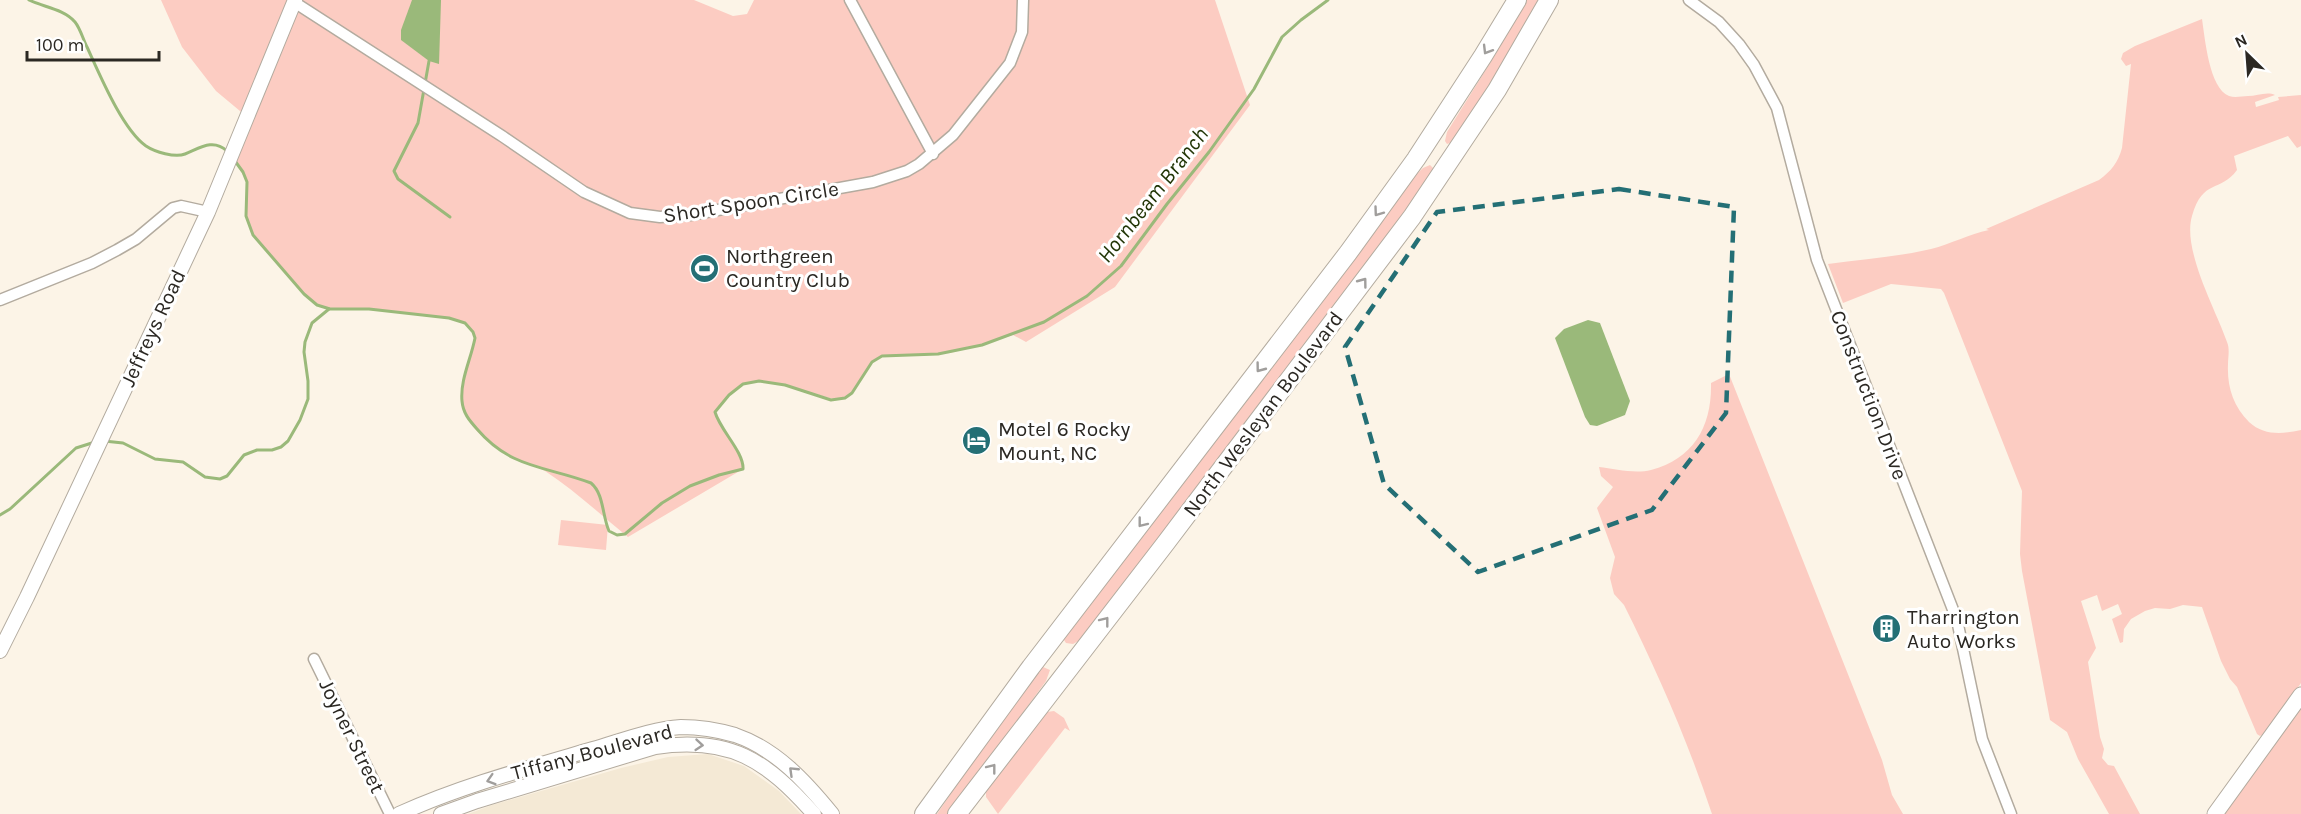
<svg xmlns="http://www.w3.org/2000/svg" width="2301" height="814" viewBox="0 0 2301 814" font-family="Karla,sans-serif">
  <rect width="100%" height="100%" fill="#fcf4e7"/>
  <!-- built -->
  <polygon fill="#f4e9d5" points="708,754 744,766 779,791 801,814 468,814 492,805 621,768 668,757"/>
  <!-- green -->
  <g fill="#fcccc2">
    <path d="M 161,0 L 694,0 L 733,16 L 747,14 L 754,0 L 1215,0 L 1250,105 L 1115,287 L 1026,342 L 1013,335 L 950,353 L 882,356 L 875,359 L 867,369 L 852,393 L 845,398 L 836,400 L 785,385 L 759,381 L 749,382 L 743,384 L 729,395 L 715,412 C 720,430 744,452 743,469 L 628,537 C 601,515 574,490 545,471 C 539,467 531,466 524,463 C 501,454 468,431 462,405 C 458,383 471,360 475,338 L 473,332 L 465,323 L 449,318 L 376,310 L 330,309 L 317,305 L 304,294 L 253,235 L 246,216 L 247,182 L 236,163 L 252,121 L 216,91 L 182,47 Z"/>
    <polygon points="1522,0 1538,0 1507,62 1453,142 1447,144 1445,141 1447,132 1495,55"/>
    <path d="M 2202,19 C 2205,38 2209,88 2229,96 C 2235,98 2242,96 2248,96 C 2257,96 2267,91 2275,95 L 2255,102 L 2256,107 L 2279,100 L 2278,97 L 2301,95 L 2301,146 L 2297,148 L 2288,136 L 2234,156 L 2237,170 C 2220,193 2203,178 2192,216 C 2182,250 2216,310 2227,342 C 2230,349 2228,357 2228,364 C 2227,387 2233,406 2249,422 C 2264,436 2283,434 2301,430 L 2301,683 L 2266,733 L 2260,736 L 2257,734 L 2237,687 L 2230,679 L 2221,661 L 2202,607 L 2183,605 L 2170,609 L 2155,608 L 2145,611 L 2131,619 L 2124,629 L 2123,642 L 2120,643 L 2112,619 L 2122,614 L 2118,604 L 2102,611 L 2097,595 L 2081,601 L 2096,648 L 2088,662 L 2100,737 L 2104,749 L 2102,758 L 2108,765 L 2114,766 L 2140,814 L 2109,814 L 2078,759 L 2067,732 L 2050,720 L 2022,571 L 2020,554 L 2022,491 L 1944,293 L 1941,289 L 1891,284 L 1843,303 L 1828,264 C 1862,259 1898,257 1931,249 C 1951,244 1969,234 1989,230 L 1986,229 L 2099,180 C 2111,171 2118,163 2122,148 L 2131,64 L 2126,66 L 2121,59 L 2123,53 L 2135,46 Z"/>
    <polygon points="1430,165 1433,168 1433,175 1388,241 1080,640 1073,644 1066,643 1064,640 1066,632 1405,185 1423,168"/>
    <path d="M 1729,374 L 1882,760 L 1892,795 L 1903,814 L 1712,814 C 1688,742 1658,673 1624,605 L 1614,594 L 1610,578 L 1615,557 L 1597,508 L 1613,487 L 1601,476 L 1599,467 C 1615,469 1635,474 1651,470 C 1694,459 1712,426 1711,383 Z"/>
    <polygon points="561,520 608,525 606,550 558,545"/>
    <polygon points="1043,667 1050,670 1046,681 949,814 937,814 1030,676"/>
    <polygon points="2301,704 2301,814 2222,814"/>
    <polygon points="1054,711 1064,718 1070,731 1065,728 998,814 986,797 986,786 1047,712"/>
  </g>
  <!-- water -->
  <g fill="#9ab97a">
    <polygon points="412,0 441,0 439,64 429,61 401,40 401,30"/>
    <polygon points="1588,320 1600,323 1630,401 1625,415 1597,426 1590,425 1585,417 1555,338 1564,329"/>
  </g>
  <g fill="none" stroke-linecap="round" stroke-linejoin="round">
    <!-- stream -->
    <g stroke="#9ab97a" stroke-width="3">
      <path d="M 29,0 C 43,7 64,9 75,22 C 80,28 83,39 87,47 C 99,73 122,129 146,146 C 155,152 175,158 185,154 C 200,148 213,138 227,151"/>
      <polyline points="429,61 418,123 394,171 398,179 450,217"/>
      <path d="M 235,161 L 243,172 L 247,182 L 246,216 L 253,235 L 304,294 L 317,305 L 330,309 L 369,309 L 449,318 L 465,323 L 473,332 L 475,338 C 471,359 460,380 462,401 C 463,413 469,420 477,429 C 511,469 546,466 591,483 C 604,494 602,515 609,531 L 617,535 L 625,534 L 662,503 L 690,486 L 719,475 L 743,469 C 744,452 720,430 715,412 L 729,395 L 743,384 L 759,381 L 785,385 L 831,400 L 845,398 L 852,393 L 872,362 L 882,356 L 938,354 L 982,345 L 1044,322 L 1087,296 L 1121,266 L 1167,204 L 1209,152 L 1254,89 L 1282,37 L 1301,20 L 1328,0"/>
      <polyline points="104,441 123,443 155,459 183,462 205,477 220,479 227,476 244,455 257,450 272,450 281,447 288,441 300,420 308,399 308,381 304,352 305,342 312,323 329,309"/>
      <polyline points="0,515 10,509 76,448 95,442"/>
    </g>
    <defs>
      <g id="minor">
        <polyline points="850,0 933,154"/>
        <polyline points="1689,0 1719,22 1739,44 1754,65 1777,108 1817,260 1957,620 1982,739 2011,814"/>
        <polyline points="294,2 502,136 584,192 630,213 660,217 690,215 873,182 907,171 919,164 953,135 1010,63 1022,32 1023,0"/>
        <polyline points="0,300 92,263 117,250 136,239 173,208 181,206 208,212"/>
        <polyline points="314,659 390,814"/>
      </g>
      <g id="tertiary">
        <polyline points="0,651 27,597 208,212 295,0"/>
        <path d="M 399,814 C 461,786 528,768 593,749 C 621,741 651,729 681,727 C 698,727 718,730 735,735 C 776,749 806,782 832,814"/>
        <path d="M 441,814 L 477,801 L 655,747 C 730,736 766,760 814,814"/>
      </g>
      <polyline id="secondary" points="2215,814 2301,695"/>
      <g id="trunk">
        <polyline points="924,814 1031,667 1348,253 1416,159 1483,56 1517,0"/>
        <polyline points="957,814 1165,544 1412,217 1497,90 1549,0"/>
      </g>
    </defs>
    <!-- minor casing -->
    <use href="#minor" stroke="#b3ab9f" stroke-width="13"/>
    <!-- tertiary casing -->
    <use href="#tertiary" stroke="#b3ab9f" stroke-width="16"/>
    <!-- secondary casing -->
    <use href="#secondary" stroke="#b3ab9f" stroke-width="17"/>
    <!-- trunk casing -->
    <use href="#trunk" stroke="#b3ab9f" stroke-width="20"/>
    <!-- minor -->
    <use href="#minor" stroke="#fff" stroke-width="10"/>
    <!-- tertiary -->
    <use href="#tertiary" stroke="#fff" stroke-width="14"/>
    <!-- secondary -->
    <use href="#secondary" stroke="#fff" stroke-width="15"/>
    <!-- trunk -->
    <use href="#trunk" stroke="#fff" stroke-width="18"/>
  </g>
  <!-- one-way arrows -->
  <defs><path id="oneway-chevron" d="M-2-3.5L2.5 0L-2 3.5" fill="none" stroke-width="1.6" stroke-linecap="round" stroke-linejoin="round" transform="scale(1.5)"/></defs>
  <g stroke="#a09e9c">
    <use href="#oneway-chevron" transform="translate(1487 50) rotate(121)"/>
    <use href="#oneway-chevron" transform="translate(1378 212) rotate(126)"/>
    <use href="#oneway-chevron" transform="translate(1363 282) rotate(-53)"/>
    <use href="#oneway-chevron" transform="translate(1260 368) rotate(127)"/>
    <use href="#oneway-chevron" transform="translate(1142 523) rotate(128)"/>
    <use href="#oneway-chevron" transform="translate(1105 621) rotate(-52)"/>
    <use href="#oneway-chevron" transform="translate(699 745) rotate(5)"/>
    <use href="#oneway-chevron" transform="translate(992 768) rotate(-52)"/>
    <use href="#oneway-chevron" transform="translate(793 771) rotate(-136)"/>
    <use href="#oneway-chevron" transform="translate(491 780) rotate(163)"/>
  </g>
  <!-- marked area -->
  <path fill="none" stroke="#246f75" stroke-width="4.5" stroke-dasharray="12 8" stroke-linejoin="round" d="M 1619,189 L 1734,207 L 1726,413 L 1652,510 L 1478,572 L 1384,484 L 1345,347 L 1437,212 Z"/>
  <!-- icons -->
  <defs>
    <symbol id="stadium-disc" viewBox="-11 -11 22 22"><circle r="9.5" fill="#246f75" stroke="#fff"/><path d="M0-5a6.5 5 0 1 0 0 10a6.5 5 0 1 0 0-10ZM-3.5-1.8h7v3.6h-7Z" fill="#fff"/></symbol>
    <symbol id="hotel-disc" viewBox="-11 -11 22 22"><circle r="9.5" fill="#246f75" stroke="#fff"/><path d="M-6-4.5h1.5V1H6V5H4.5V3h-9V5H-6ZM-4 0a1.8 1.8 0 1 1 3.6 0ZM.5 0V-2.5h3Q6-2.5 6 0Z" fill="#fff"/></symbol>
    <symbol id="building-disc" viewBox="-11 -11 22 22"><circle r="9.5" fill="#246f75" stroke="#fff"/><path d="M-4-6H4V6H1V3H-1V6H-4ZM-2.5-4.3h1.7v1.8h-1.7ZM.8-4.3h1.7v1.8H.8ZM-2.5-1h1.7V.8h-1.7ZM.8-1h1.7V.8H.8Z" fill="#fff"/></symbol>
  </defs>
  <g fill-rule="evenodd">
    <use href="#stadium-disc" x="688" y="252" width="33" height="33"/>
    <use href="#hotel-disc" x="960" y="424" width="33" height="33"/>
    <use href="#building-disc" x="1870" y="612" width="33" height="33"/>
  </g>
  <g text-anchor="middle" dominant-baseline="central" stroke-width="6" stroke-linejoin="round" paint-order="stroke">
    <!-- street labels -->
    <g font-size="21" fill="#2b2823" stroke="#fff">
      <text transform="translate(751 202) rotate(-9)">Short Spoon Circle</text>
      <text transform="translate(153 328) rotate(-65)">Jeffreys Road</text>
      <text transform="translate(1869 395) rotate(69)">Construction Drive</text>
      <text transform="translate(1263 414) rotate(-53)">North Wesleyan Boulevard</text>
      <text transform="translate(352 736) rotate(64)">Joyner Street</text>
      <text transform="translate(592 752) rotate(-15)">Tiffany Boulevard</text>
    </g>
    <!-- poi labels -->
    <g font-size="21" fill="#2b2823" stroke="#fff" text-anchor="start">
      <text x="726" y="256">Northgreen<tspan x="726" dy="24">Country Club</tspan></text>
      <text x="998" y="429">Motel 6 Rocky<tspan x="998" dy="24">Mount, NC</tspan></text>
      <text x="1907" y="617">Tharrington<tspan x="1907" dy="24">Auto Works</tspan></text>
    </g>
    <!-- water labels -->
    <g font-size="22" font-style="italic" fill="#223607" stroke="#fff">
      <text transform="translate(1153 195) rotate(-52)">Hornbeam Branch</text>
    </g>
  </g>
  <!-- north arrow -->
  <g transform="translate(2247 54) rotate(335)" stroke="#ffffff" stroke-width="4.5" paint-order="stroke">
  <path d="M0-4.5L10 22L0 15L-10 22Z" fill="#2b2823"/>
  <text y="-9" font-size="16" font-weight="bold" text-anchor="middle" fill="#2b2823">N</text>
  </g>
  <!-- scale -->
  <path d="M27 51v9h132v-9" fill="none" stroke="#2b2823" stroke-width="3"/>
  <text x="36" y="51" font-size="18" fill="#2b2823" stroke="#ffffff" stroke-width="4.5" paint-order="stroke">100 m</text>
</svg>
